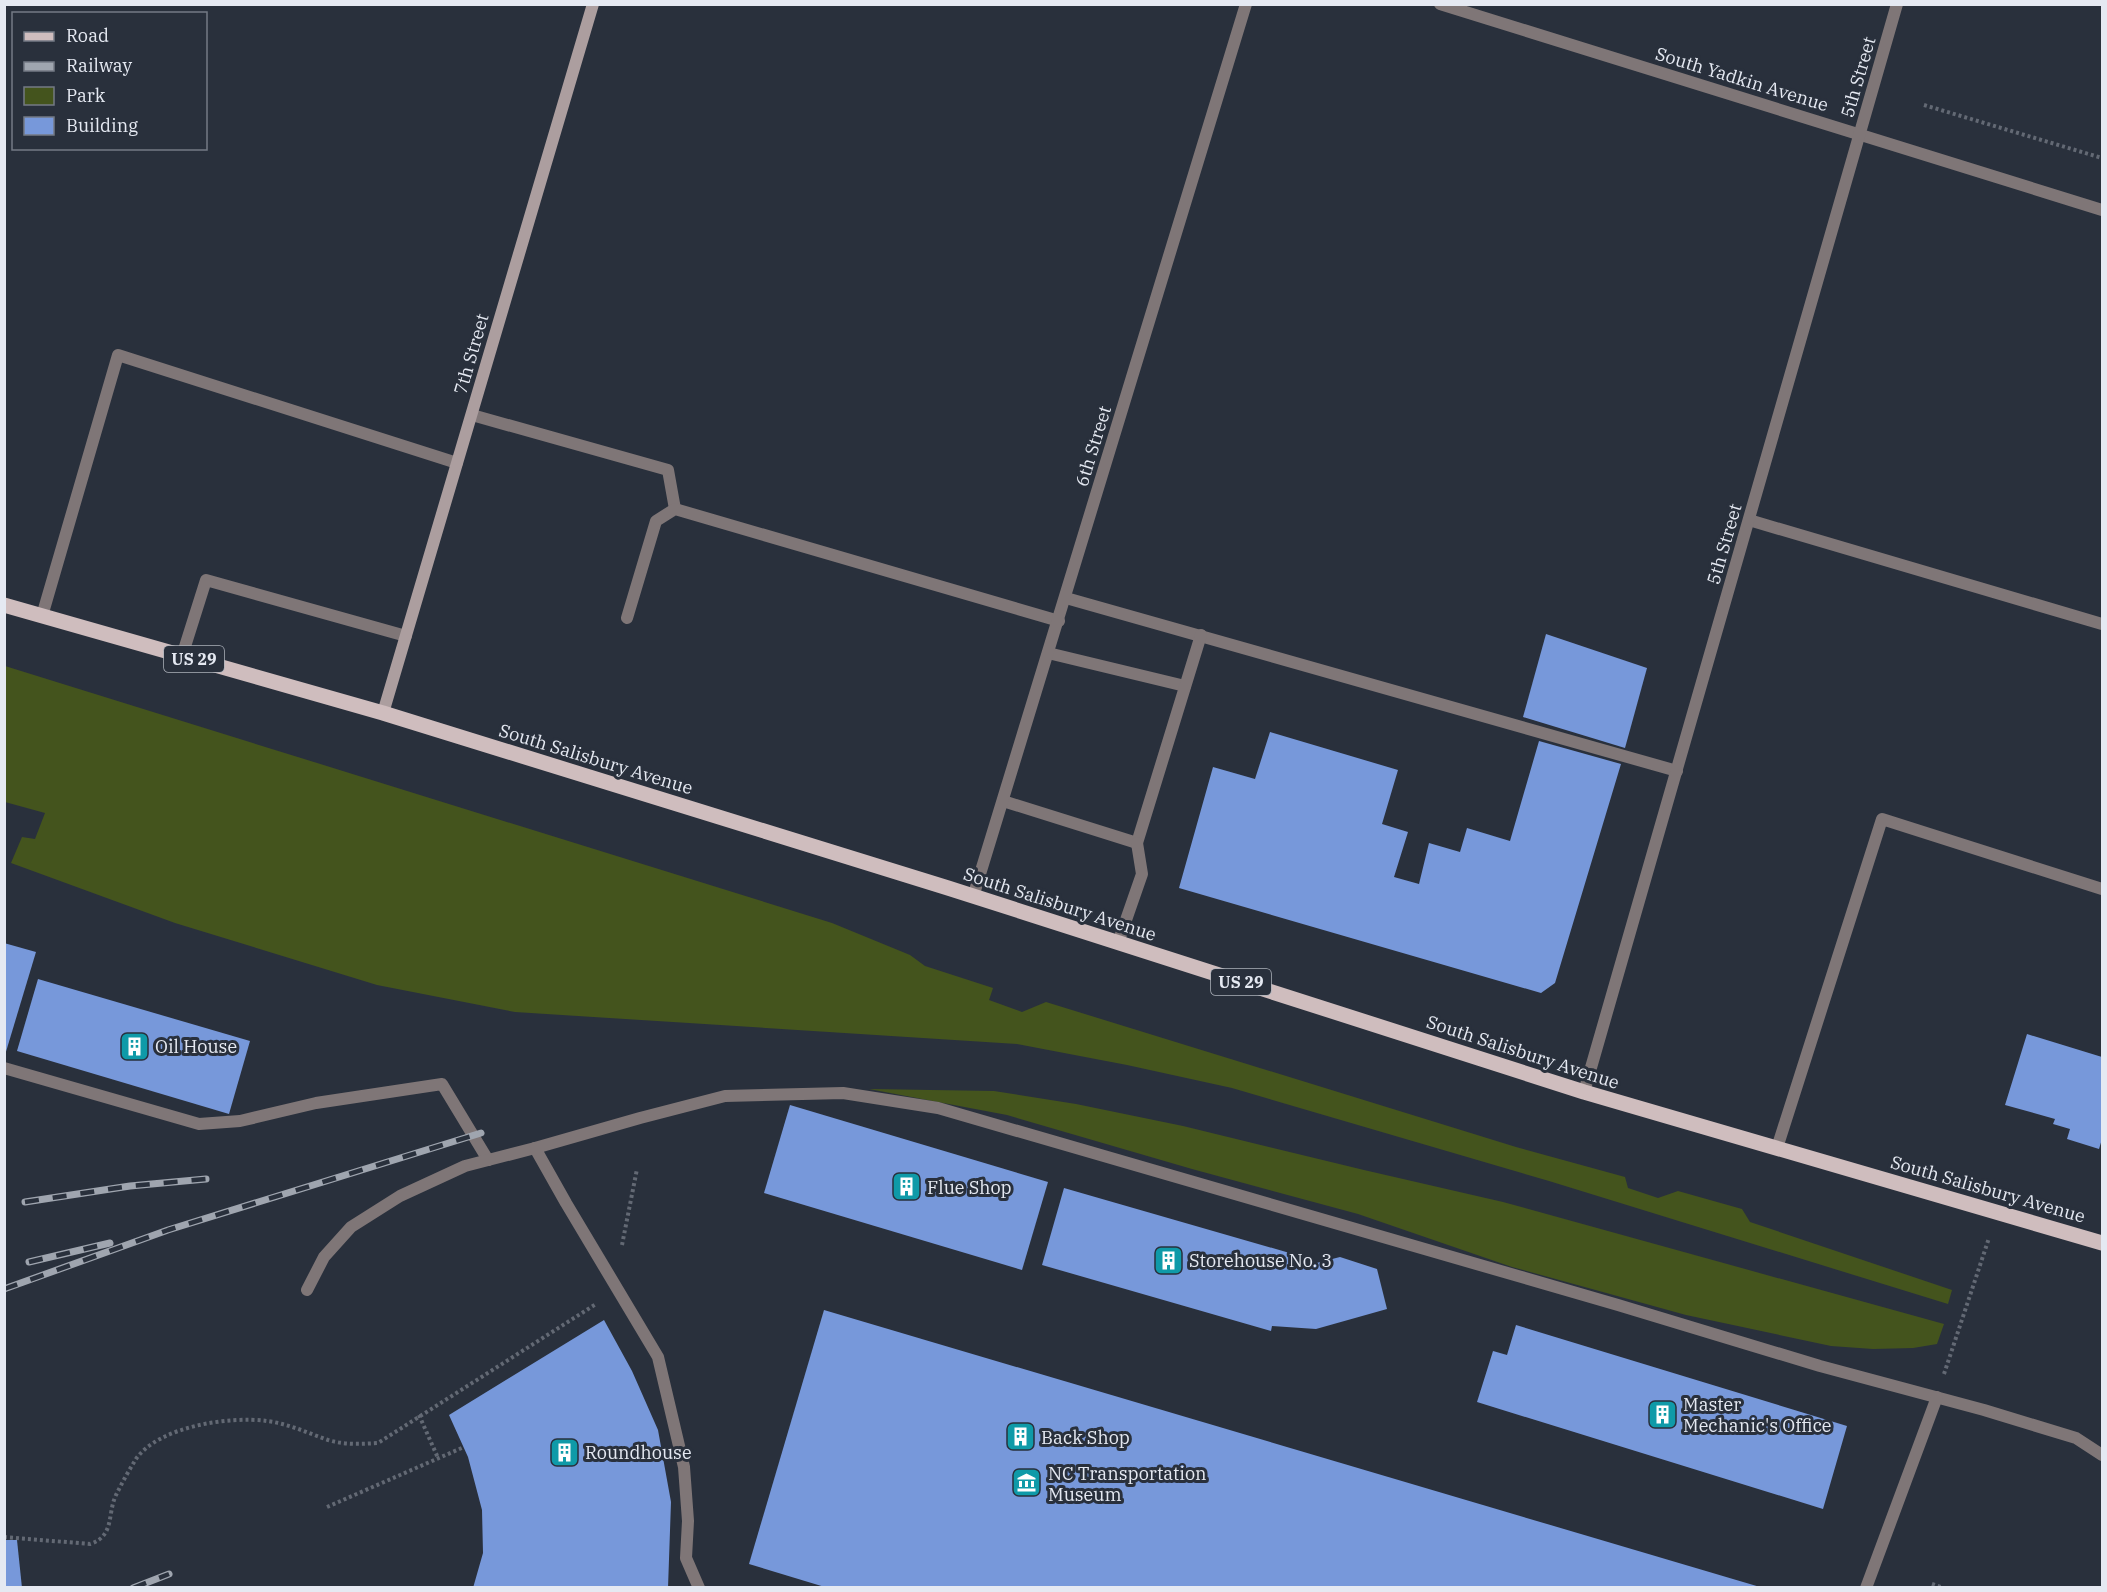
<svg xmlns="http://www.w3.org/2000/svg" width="2107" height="1592" viewBox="0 0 2107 1592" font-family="'IBM Plex Serif',serif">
  <rect width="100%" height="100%" fill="#29303c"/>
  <!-- green -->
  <g fill="#44541d">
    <polygon points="5,666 832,923 910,955 925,966 993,988 989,1000 1022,1012 1046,1002 1516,1147 1625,1177 1628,1188 1658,1198 1678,1191 1742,1209 1750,1222 1952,1290 1948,1304 1549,1181 1232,1088 1127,1065 1017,1044 515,1012 377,985 175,923 11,863 22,837 35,839 45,813 5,802"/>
    <polygon points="869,1089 994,1091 1076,1104 1183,1126 1364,1170 1503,1202 1944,1324 1937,1344 1913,1348 1873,1349 1831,1346 1686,1315 1512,1267 1358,1214 1192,1169 1007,1115"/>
  </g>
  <!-- building -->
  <g fill="#7798da">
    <polygon points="1546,634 1647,668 1625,748 1523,717"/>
    <polygon points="1270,732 1398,770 1382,824 1408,832 1394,877 1419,884 1429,843 1460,852 1467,828 1510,841 1539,741 1621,764 1555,983 1541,993 1179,888 1213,767 1255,779"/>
    <polygon points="4,943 36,952 5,1055 4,1055"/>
    <polygon points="38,979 250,1041 229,1114 17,1051"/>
    <polygon points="2027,1034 2102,1057 2102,1139 2099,1149 2067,1139 2070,1129 2053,1124 2055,1119 2005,1105"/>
    <polygon points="790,1105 1048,1182 1022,1270 764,1193"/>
    <polygon points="1064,1188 1293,1254 1289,1270 1340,1257 1377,1269 1387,1309 1316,1329 1272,1326 1271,1331 1042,1265"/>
    <polygon points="824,1310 1760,1587 1760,1588 828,1588 749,1564"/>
    <polygon points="604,1320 632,1371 658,1430 671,1502 668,1588 473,1588 483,1553 482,1510 468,1457 449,1415"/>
    <polygon points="1516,1325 1847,1426 1823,1509 1477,1402 1493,1351 1507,1355"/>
    <polygon points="4,1540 17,1540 22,1588 4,1588"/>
  </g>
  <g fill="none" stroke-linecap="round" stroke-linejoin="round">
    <!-- path -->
    <g stroke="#636974" stroke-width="4" stroke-dasharray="3 3" stroke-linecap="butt">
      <polyline points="1924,105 2102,158"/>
      <polyline points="622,1245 637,1169"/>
      <polyline points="1944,1374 1989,1238"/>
      <polyline points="419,1415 438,1458"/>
      <polyline points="327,1507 464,1447"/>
      <path d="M 4,1537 L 90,1544 C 115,1536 107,1514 116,1495 C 122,1483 129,1470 136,1459 C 159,1426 230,1416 267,1421 C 289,1424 308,1433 328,1440 C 344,1445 361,1444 378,1443 L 596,1304"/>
      <polyline points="1932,1584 1944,1588"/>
    </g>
    <!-- lane -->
    <g stroke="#7f7677" stroke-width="12">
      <polyline points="472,415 668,470 675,509"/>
      <polyline points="1749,520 2102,624"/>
      <polyline points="1066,598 1677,771"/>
      <polyline points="42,616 118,355 457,463"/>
      <polyline points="627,618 656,521 675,509 1059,621"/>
      <polyline points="1048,653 1185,686"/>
      <polyline points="182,656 206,580 406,636"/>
      <polyline points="1003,801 1137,843 1201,635"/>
      <polyline points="1118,943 1142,874 1137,843"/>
      <polyline points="4,1068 199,1124 240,1121 316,1103 442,1084 488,1160"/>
      <polyline points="1777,1148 1882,819 2102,889"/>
      <polyline points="307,1290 324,1257 351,1227 400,1196 465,1166 535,1148"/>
      <polyline points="699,1588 686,1558 688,1521 684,1467 658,1357 566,1203 535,1148 640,1118 725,1096 843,1093 938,1108 1618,1305 1820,1366 1984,1410 2076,1438 2102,1455"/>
      <polyline points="1866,1588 1937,1397"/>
    </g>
    <!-- street -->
    <g stroke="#7f7677" stroke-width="12">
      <polyline points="1440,4 2102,210"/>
      <polyline points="973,897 1246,4"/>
      <polyline points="1584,1092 1897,4"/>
    </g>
    <!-- secondary -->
    <polyline stroke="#ac9e9f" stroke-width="12" points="383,713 593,4"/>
    <!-- primary -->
    <polyline stroke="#cfbdbe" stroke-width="15" points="4,605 383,713 948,888 1584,1092 2102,1243"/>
    <defs>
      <g id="rail">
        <polyline points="25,1202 130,1186 206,1179"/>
        <polyline points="29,1262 110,1243"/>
        <polyline points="4,1289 168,1230 481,1133"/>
        <polyline points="133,1588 169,1574"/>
      </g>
    </defs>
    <!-- rail casing -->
    <use href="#rail" stroke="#9fa5af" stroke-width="7"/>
    <!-- rail -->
    <use href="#rail" stroke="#29303c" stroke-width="4.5" stroke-dasharray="14" stroke-linecap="butt"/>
  </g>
  <!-- icons -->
  <defs>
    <symbol id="building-square" viewBox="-11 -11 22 22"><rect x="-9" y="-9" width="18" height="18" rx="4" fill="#0f9aa8" stroke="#29303c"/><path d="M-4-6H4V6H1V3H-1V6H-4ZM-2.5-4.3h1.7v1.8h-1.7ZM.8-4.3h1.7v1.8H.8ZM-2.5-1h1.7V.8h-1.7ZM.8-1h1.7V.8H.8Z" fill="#fff"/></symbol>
    <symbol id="museum-square" viewBox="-11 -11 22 22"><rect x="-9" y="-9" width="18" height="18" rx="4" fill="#0f9aa8" stroke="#29303c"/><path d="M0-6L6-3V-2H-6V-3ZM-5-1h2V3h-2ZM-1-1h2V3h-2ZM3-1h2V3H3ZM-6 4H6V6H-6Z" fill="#fff"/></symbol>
  </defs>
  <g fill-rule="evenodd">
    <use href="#building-square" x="118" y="1030" width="33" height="33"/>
    <use href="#building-square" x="890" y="1170" width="33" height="33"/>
    <use href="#building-square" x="1152" y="1244" width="33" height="33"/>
    <use href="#building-square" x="1646" y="1398" width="33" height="33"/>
    <use href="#building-square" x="1004" y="1420" width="33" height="33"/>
    <use href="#building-square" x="548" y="1436" width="33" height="33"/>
    <use href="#museum-square" x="1010" y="1466" width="33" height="33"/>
  </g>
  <g text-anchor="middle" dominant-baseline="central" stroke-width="6" stroke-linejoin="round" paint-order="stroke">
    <!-- shield labels -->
    <g fill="#29303c" stroke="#adb2bb" stroke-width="1.5">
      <rect x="164" y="646" width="60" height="26" rx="4.5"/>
      <rect x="1211" y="969" width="60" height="26" rx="4.5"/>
    </g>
    <g font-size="16" font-weight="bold" fill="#e5e9f2">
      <text x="194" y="659">US 29</text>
      <text x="1241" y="982">US 29</text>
    </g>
    <!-- street labels -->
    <g font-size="18" fill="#e5e9f2" stroke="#29303c">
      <text transform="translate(1858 77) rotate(-74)">5th Street</text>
      <text transform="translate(1742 79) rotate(17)">South Yadkin Avenue</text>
      <text transform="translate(471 354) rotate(-74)">7th Street</text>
      <text transform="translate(1093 446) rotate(-73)">6th Street</text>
      <text transform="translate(1724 544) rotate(-74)">5th Street</text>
      <text transform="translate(596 759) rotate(17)">South Salisbury Avenue</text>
      <text transform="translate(1060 904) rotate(18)">South Salisbury Avenue</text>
      <text transform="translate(1523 1052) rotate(18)">South Salisbury Avenue</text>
      <text transform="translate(1988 1189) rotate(16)">South Salisbury Avenue</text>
    </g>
    <!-- poi labels -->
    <g font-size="18" fill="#e5e9f2" stroke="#29303c" text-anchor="start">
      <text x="155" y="1046">Oil House</text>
      <text x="927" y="1187">Flue Shop</text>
      <text x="1189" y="1260">Storehouse No. 3</text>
      <text x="1683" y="1404">Master<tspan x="1683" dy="21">Mechanic's Office</tspan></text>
      <text x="1041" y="1437">Back Shop</text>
      <text x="585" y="1452">Roundhouse</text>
      <text x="1048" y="1473">NC Transportation<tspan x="1048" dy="21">Museum</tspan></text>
    </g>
  </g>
  <!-- border -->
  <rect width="2107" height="1592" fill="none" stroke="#e5e9f2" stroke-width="12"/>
  <!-- legend -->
  <rect x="12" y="12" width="195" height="138" fill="#29303c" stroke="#747a85" stroke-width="1.5"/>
  <rect x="24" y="32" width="30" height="9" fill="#cfbdbe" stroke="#747a85" stroke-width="1.5"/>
  <text x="66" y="42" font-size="18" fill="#e5e9f2">Road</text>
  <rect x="24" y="62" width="30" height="9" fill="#9fa5af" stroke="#747a85" stroke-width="1.5"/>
  <text x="66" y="72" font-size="18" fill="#e5e9f2">Railway</text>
  <rect x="24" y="87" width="30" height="18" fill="#44541d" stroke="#747a85" stroke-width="1.5"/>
  <text x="66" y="102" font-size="18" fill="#e5e9f2">Park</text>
  <rect x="24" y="117" width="30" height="18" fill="#7798da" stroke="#747a85" stroke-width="1.5"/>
  <text x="66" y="132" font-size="18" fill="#e5e9f2">Building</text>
</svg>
